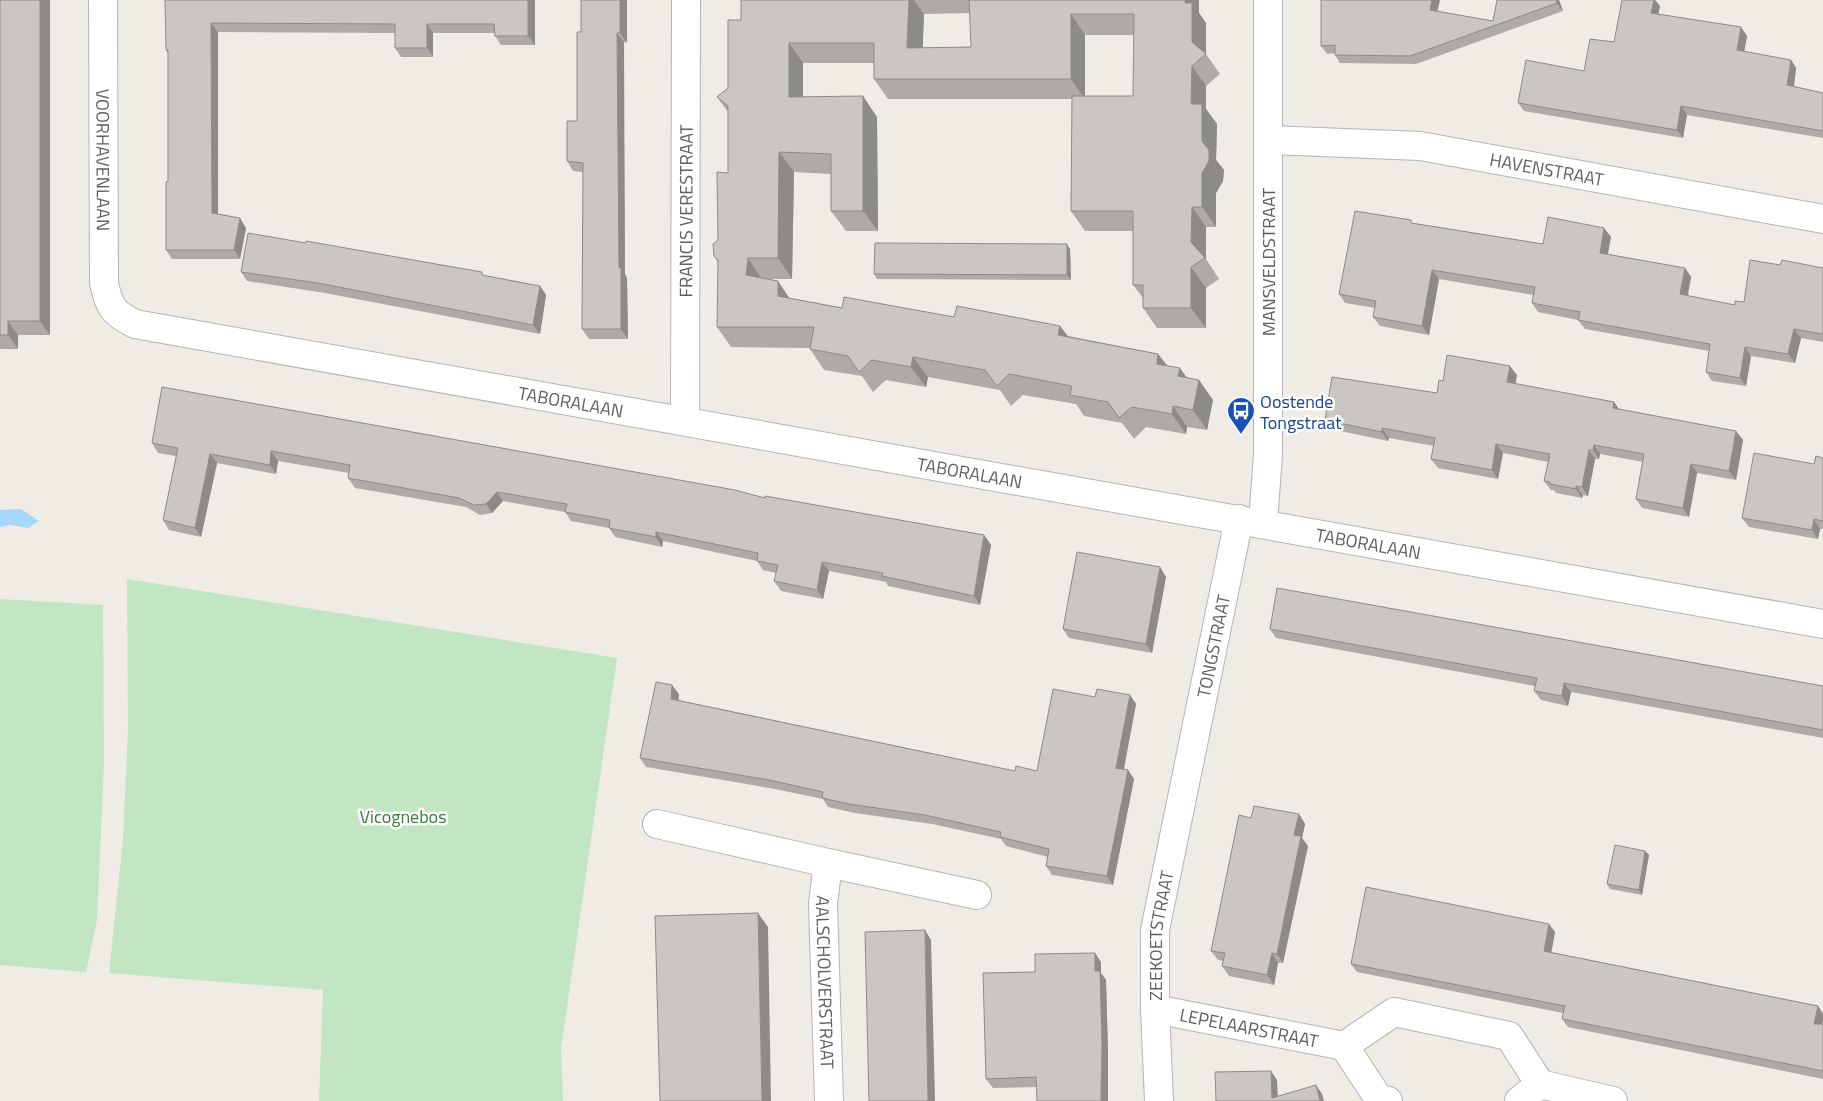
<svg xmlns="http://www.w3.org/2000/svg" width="1823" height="1101" viewBox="0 0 1823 1101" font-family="'Titillium Web',sans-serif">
  <rect width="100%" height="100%" fill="#eeece5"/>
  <!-- green -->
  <g fill="#c2e5c2">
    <polygon points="127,579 617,658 561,1049 563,1101 319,1101 323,990 109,973 123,839 128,730"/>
    <polygon points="0,599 103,605 104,765 97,920 86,972 0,965"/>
  </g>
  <!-- water -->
  <polygon fill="#a7d8fc" points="21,509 39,521 28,528 10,525 0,527 0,510"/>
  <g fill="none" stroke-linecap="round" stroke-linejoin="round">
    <defs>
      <g id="minor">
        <path id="s1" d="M 103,0 L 104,283 C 109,307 113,313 135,324 L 1823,624"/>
        <path id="s2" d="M 1268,140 L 1420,146 L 1823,219"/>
        <path id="s3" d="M 685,421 L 686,0"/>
        <polyline points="1263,523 1268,454 1268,0"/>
        <path id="s4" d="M 657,824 L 828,863 L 823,904 L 829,1101"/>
        <polyline points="828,863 977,895"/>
        <path id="s5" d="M 1155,1009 L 1344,1046 L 1394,1012 L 1509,1036 L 1540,1084 L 1613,1101"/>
        <polyline points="1344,1046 1379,1099 1388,1101"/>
        <path id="s6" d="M 1159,1101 L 1155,1009 L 1155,930 L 1239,519"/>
        <polyline points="1519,1101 1540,1084"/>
      </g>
    </defs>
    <!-- minor casing -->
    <use href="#minor" stroke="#b2b5b9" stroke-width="30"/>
    <!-- minor -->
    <use href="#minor" stroke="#fff" stroke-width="28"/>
  </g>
  <!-- wall -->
  <g fill="#aeaba7" fill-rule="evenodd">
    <polygon points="0,0 50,335 18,335 18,349 0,349"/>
    <polygon points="165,0 535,0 535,45 501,45 495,36 494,33 433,33 433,57 401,57 395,48 395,33 218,32 218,214 246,228 240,259 172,259 166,250 168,181 168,54 166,50"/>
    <polygon points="627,0 627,43 624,42 624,160 625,274 627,278 628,339 589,339 582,329 583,172 573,171 567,161 577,121 581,32"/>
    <path d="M 741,0 L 1199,0 L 1199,13 L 1206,23 L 1206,54 L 1220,74 L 1206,86 L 1206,109 L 1217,124 L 1216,160 L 1224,170 L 1223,181 L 1216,193 L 1216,227 L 1206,227 L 1206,259 L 1219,279 L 1206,288 L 1206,328 L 1157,328 L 1143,308 L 1143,298 L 1133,285 L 1133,231 L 1085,231 L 1071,211 L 1072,99 L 888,99 L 874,79 L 874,63 L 803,63 L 803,97 L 877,117 L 878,231 L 846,231 L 831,211 L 831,174 L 794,172 L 792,279 L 764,279 L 789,298 L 842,308 L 1060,326 L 1068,336 L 1158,354 L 1167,365 L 1186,378 L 1213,400 L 1207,430 L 1187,427 L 1186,434 L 1146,427 L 1134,439 L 1122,423 L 1084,416 L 1076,404 L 1023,395 L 1011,406 L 1000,390 L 928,377 L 926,387 L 886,380 L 873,392 L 862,376 L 824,370 L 810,349 L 810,348 L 731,347 L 717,327 L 718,262 L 714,256 L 718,240 L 728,173 L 728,112 L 717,97 L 728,88 L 741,20 ZM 970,13 L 971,47 L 922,48 L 924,14 ZM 1085,35 L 1134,35 L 1133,96 L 1085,96 Z"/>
    <polygon points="1497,0 1559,0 1563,11 1416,64 1340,63 1335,55 1335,53 1327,54 1321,46 1437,11 1493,21"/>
    <polygon points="1622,0 1655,0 1660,6 1658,14 1747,36 1744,52 1791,60 1796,68 1794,86 1823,93 1823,138 1687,115 1683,138 1524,111 1518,103 1584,71 1614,42"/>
    <polygon points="1413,223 1543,244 1604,228 1611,237 1608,254 1685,268 1691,277 1688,296 1735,305 1744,302 1780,265 1823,268 1823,342 1801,338 1795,363 1751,356 1746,386 1712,381 1706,372 1709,351 1585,329 1578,320 1538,312 1532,303 1533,295 1439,279 1429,335 1380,326 1373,317 1375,308 1345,303 1339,294"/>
    <polygon points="1070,249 1071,280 877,279 874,274"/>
    <polygon points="241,272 484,276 540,286 546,295 540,334 325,293 247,281"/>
    <polygon points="1517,375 1515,384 1614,402 1619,409 1736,431 1743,440 1736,480 1697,473 1689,517 1642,508 1636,499 1643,462 1600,454 1599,459 1595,459 1588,496 1583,495 1582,498 1556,493 1554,490 1551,490 1544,481 1548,462 1503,453 1498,479 1438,468 1431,459 1434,446 1389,438 1388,441 1331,429 1325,420 1437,393 1443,381"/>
    <polygon points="162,387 765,498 984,535 991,545 980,605 888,586 886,582 829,571 823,599 781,591 774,581 776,573 763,570 757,561 663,541 662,547 615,537 609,528 571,521 565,512 503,501 492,513 480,515 466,507 355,488 348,478 349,473 278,461 276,474 217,463 201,537 169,530 163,520 176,456 158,453 152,443"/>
    <polygon points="1823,458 1823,529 1820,529 1818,539 1749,527 1742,518"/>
    <polygon points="1160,567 1166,577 1152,653 1069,638 1063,629"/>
    <polygon points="1270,629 1823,686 1823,738 1571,692 1568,706 1541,700 1534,691 1535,686 1276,638"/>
    <polygon points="679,694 678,700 1015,771 1037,771 1095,697 1130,695 1136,704 1124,770 1128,770 1134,779 1113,885 1052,875 1046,866 1048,857 1006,846 1001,839 932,824 855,813 828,807 823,799 775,789 646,767 640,758"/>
    <polygon points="1299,814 1305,824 1302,838 1308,846 1283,963 1278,963 1274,985 1229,976 1222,966 1223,961 1218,960 1211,951 1251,818"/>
    <polygon points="1645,851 1649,855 1642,895 1610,889 1607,884"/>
    <polygon points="1555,932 1551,953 1818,1006 1823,1014 1822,1024 1823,1024 1823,1079 1568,1027 1562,1019 1563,1013 1357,972 1351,964"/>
    <polygon points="1101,962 1101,973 1106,980 1108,1052 1108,1101 1037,1101 1037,1087 993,1088 986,1079"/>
  </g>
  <!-- shaded-wall -->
  <g fill="#8d8b88">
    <polygon points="40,0 50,0 50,335 40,321"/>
    <polygon points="528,0 535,0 535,45 528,36"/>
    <polygon points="620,0 627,0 627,43 620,33"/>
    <polygon points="909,0 914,0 924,14 922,68 907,48"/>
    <polygon points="1185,0 1199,0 1199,13 1206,23 1206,54 1192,42"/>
    <polygon points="1432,0 1440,0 1436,18 1430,10"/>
    <polygon points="1556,0 1559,0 1563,11 1557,3"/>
    <polygon points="1654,0 1655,0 1660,6 1657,21 1651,13"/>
    <polygon points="1071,14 1085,35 1085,99 1071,79"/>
    <polygon points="211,23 218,32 218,222 212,213"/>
    <polygon points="427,24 433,33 433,57 427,48"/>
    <polygon points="1741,27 1747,36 1743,58 1737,50"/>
    <polygon points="617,33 624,42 625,274 627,278 628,339 621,329 619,268"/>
    <polygon points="789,43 803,63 803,117 789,97"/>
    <polygon points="1791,60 1796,68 1793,93 1787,85"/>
    <polygon points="1192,66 1206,86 1206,109 1217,124 1216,160 1224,170 1223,181 1216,193 1216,227 1202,207 1202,141 1191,104"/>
    <polygon points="863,96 877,117 878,231 863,211"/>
    <polygon points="1681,106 1687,115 1683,138 1677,130"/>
    <polygon points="779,152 794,172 792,279 778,258"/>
    <polygon points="1192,207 1206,227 1206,259 1191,242"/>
    <polygon points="240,218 246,228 240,259 234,250"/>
    <polygon points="1604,228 1611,237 1606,262 1600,253"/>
    <polygon points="1067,244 1070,249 1071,280 1067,275"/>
    <polygon points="748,258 762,279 746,275"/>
    <polygon points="1191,267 1206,288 1206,328 1191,308"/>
    <polygon points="1685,268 1691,277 1686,303 1680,294"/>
    <polygon points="1432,270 1439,279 1429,335 1422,326"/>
    <polygon points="778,281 792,302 778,296"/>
    <polygon points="540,286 546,295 540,334 533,325"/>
    <polygon points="8,321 18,335 18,349 8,335"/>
    <polygon points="1060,326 1075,346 1058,335"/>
    <polygon points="1794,329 1801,338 1795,363 1788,354"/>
    <polygon points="1745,347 1751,356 1746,386 1740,378"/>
    <polygon points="1158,354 1173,374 1157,364"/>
    <polygon points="913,357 928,377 926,387 911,367"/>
    <polygon points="1510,366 1517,375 1514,392 1507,382"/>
    <polygon points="1180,368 1194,388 1178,376"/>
    <polygon points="1199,380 1213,400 1207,430 1193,410"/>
    <polygon points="1614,402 1620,411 1613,408"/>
    <polygon points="1173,406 1187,427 1186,434 1172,414"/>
    <polygon points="1382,428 1389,438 1388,441 1382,432"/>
    <polygon points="1736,431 1743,440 1736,480 1729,471"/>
    <polygon points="1496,444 1503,453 1498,479 1492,470"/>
    <polygon points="1594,445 1600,454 1599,459 1593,450"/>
    <polygon points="1589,450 1595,459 1588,496 1582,487"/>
    <polygon points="271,451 278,461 276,474 270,465"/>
    <polygon points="210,454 217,463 201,537 195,528"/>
    <polygon points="1691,464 1697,473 1689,517 1683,508"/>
    <polygon points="1576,486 1583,495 1582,498 1576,489"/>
    <polygon points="497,492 503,501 492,513 486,504"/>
    <polygon points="1814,519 1820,529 1818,539 1812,530"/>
    <polygon points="656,532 663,541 662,547 656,537"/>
    <polygon points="984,535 991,545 980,605 974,596"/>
    <polygon points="822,562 829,571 823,599 817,590"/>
    <polygon points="1160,567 1166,577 1152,653 1146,644"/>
    <polygon points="1564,683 1571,692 1568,706 1562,696"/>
    <polygon points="672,685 679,694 678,708 671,699"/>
    <polygon points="1130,695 1136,704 1122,777 1116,768"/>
    <polygon points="1128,770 1134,779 1113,885 1107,876"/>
    <polygon points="1299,814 1305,824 1302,838 1308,846 1283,963 1277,954 1294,835"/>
    <polygon points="1645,851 1649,855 1642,895 1639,890"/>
    <polygon points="758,913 768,927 771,1101 762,1101"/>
    <polygon points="1549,924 1555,932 1550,960 1544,951"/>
    <polygon points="925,930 931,940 935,1101 928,1101"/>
    <polygon points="1095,953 1101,962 1101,973 1106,980 1108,1052 1108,1101 1101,1101 1095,971"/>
    <polygon points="1272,953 1278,963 1274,985 1267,975"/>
    <polygon points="1818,1006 1823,1014 1823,1020 1820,1033 1814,1024"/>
    <polygon points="1271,1071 1277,1080 1278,1101 1272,1098"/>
    <polygon points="1316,1085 1322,1094 1324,1101 1320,1101"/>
  </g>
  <!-- building -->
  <g fill="#cac7c2" stroke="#8d8b88">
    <polygon points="0,0 40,0 40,321 8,321 8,335 0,335"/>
    <polygon points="165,0 528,0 528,36 495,36 494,24 427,24 427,48 395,48 395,24 211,23 212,213 240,218 234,250 166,250 166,182 168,181 168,50 166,50"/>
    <polygon points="581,0 620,0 620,33 617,33 618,150 619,268 621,268 621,329 582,329 583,163 567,161 567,121 577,121 577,32 581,32"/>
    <polygon points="741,0 909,0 907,48 971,47 969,0 1185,0 1185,3 1192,3 1192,42 1206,54 1192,66 1191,104 1202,104 1202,141 1209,150 1209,161 1202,173 1202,207 1192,207 1191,242 1205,258 1191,267 1191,308 1143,308 1143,285 1133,285 1133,211 1071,211 1072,96 1133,96 1134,14 1071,14 1071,79 874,79 874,43 789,43 789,97 863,96 863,211 831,211 831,154 779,152 778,258 748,258 746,275 778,281 778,296 842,308 844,297 954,317 957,306 1060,326 1058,335 1158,354 1157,364 1180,368 1178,376 1199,380 1193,410 1173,406 1172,414 1132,407 1119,418 1108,402 1070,395 1072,386 1009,374 997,386 985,370 913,357 911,367 872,360 859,372 848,356 810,349 814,327 717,327 718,260 714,256 713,244 718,240 717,172 728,173 728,106 717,97 728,88 728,20 741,20"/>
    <polygon points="1321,0 1432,0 1430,10 1493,21 1497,0 1556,0 1557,3 1410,56 1335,55 1335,45 1321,46"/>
    <polygon points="1622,0 1654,0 1651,13 1741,27 1737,50 1791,60 1787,85 1823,93 1823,131 1681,106 1677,130 1518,103 1526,60 1584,71 1590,39 1614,42"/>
    <polygon points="1355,211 1411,220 1411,223 1543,244 1548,217 1604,228 1600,253 1685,268 1680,294 1735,305 1735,301 1744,302 1750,260 1780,265 1782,260 1823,268 1823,334 1794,329 1788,354 1745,347 1740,378 1706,372 1710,344 1578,320 1580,312 1532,303 1535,287 1432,270 1422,326 1373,317 1376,301 1339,294"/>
    <polygon points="248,233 306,243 306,241 453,267 482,272 482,275 540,286 533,325 318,283 241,272"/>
    <polygon points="875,243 1067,244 1067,275 874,274"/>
    <polygon points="1447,355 1510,366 1507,382 1614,402 1613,408 1736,431 1729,471 1691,464 1683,508 1636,499 1644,454 1594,445 1593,450 1589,450 1582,487 1576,486 1576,489 1550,484 1550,482 1544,481 1550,454 1496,444 1492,470 1431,459 1435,438 1382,428 1382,432 1325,420 1332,377 1437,393 1439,380 1443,381"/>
    <polygon points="162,387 735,490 765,498 765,496 984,535 974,596 882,576 883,573 822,562 817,590 774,581 778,565 757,561 758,553 656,532 656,537 609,528 610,520 565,512 567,504 497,492 486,504 474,505 459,498 348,478 350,465 271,451 270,465 210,454 195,528 163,520 178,448 152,443"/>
    <polygon points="1754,453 1814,464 1816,456 1823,458 1823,521 1814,519 1812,530 1742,518"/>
    <polygon points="1077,552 1160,567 1146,644 1063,629"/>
    <polygon points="1277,588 1823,686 1823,730 1564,683 1562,696 1534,691 1537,678 1270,629"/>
    <polygon points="656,682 672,685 671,699 1015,771 1016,766 1037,771 1053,689 1095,697 1097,689 1130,695 1116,768 1128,770 1107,876 1046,866 1049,849 1000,837 1001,832 925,815 849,804 822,798 823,792 769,780 640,758"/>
    <polygon points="1254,806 1299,814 1294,835 1301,836 1277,954 1272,953 1267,975 1222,966 1225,953 1211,951 1239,815 1251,818"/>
    <polygon points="1615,845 1645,851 1639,890 1607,884"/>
    <polygon points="1366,887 1549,924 1544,951 1818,1006 1814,1024 1823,1024 1823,1071 1562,1019 1565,1006 1351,964"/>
    <polygon points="758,913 762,1101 660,1101 655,916"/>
    <polygon points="925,930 928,1101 869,1101 865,932"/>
    <polygon points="1095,953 1095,971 1100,971 1102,1043 1101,1101 1037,1101 1036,1077 986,1079 983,973 1035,972 1035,954"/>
    <polygon points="1271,1071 1272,1098 1316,1085 1320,1101 1216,1101 1215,1072"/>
  </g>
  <!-- icons -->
  <defs>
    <symbol id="bus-pin" viewBox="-11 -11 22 30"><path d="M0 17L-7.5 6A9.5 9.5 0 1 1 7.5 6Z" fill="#1a4fb4" stroke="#fff"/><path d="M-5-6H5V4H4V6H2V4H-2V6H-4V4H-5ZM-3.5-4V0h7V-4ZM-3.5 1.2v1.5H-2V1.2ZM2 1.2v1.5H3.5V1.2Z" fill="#fff"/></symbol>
  </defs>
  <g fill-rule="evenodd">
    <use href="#bus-pin" x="1225" y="395" width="32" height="43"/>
  </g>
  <g text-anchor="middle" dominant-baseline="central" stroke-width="5" stroke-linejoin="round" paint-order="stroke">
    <!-- street labels -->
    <g font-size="18" fill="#5c6065" stroke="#fff">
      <text stroke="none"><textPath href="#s1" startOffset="160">VOORHAVENLAAN</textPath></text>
      <text stroke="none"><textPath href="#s2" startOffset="281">HAVENSTRAAT</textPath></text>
      <text stroke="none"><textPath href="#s3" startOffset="210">FRANCIS VERESTRAAT</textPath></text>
      <text transform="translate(1268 262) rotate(-90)">MANSVELDSTRAAT</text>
      <text stroke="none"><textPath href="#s1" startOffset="780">TABORALAAN</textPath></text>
      <text stroke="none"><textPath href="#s1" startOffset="1185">TABORALAAN</textPath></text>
      <text stroke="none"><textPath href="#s1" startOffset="1590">TABORALAAN</textPath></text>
      <text stroke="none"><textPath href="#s6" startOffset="461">TONGSTRAAT</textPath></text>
      <text stroke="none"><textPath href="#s6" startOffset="166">ZEEKOETSTRAAT</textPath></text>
      <text stroke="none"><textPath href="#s4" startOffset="295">AALSCHOLVERSTRAAT</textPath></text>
      <text stroke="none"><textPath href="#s5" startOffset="96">LEPELAARSTRAAT</textPath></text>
    </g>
    <!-- transit labels -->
    <g font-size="18" fill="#164399" stroke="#fff" text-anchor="start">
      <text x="1260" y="401">Oostende<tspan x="1260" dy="21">Tongstraat</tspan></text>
    </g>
    <!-- park labels -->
    <g font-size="18" fill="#378139" stroke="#fff">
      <text x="403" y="816">Vicognebos</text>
    </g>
  </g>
</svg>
